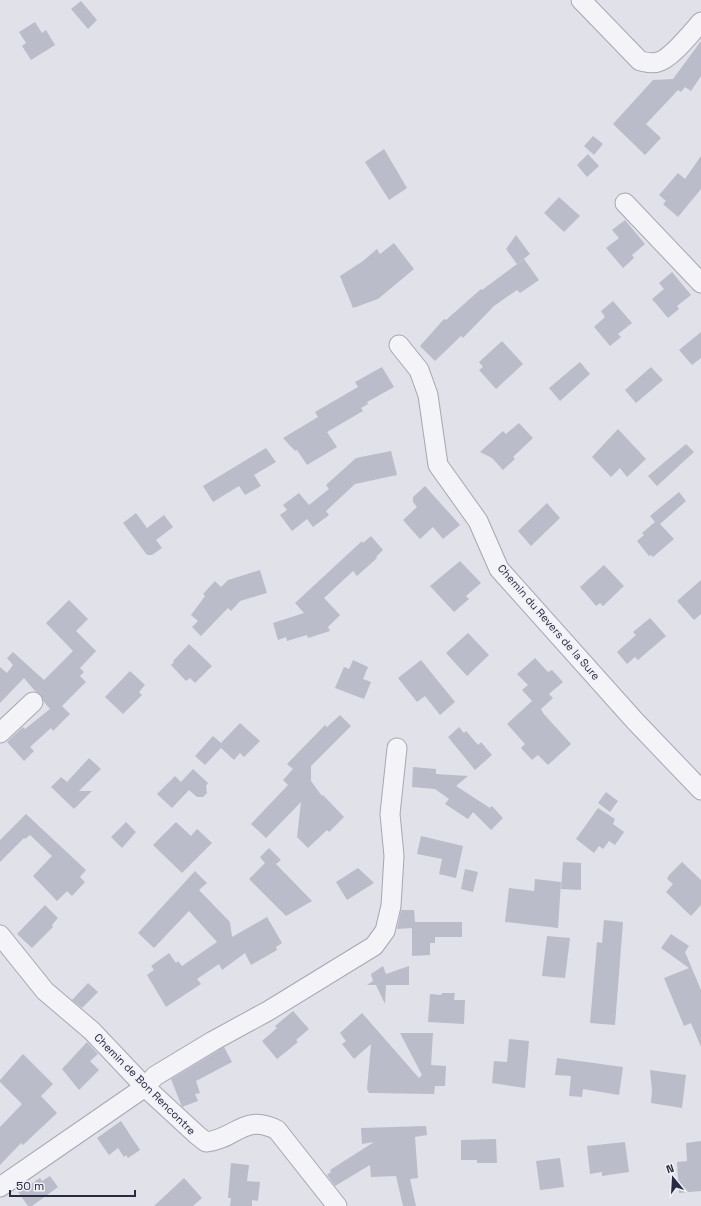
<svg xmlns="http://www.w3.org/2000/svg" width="701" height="1206" viewBox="0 0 701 1206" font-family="'Space Grotesk',sans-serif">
  <rect width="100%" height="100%" fill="#e0e1e9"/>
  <!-- building -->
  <g fill="#babcc9">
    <polygon points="81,1 97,20 88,29 71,9"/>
    <polygon points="35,22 42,33 46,30 55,45 31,60 22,46 26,43 19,32"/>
    <polygon points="701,41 701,76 691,91 685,87 681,92 678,90 646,124 661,138 645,155 613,124 653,80 673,79"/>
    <polygon points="593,136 603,144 594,155 584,146"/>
    <polygon points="384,149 407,188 389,200 365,162"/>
    <polygon points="588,154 599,166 587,177 577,165"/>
    <polygon points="701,156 701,189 678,217 663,204 666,201 659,195 678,173 685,179"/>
    <polygon points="559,197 580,216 564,232 544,213"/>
    <polygon points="625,220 645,244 632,255 634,258 623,268 606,248 619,238 612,230"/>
    <polygon points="516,235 530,254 517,264 506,249"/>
    <polygon points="394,243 414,269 378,299 353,308 340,276 363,261 377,249 380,254"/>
    <polygon points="524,259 539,280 520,293 517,290 494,306 463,338 461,336 435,361 420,346 444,319 446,320 481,289 482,290"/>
    <polygon points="672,272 691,295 677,306 679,309 668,318 652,299 664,289 659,283"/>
    <polygon points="613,301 632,323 618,334 621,337 610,346 594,327 605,317 601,311"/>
    <polygon points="701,332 701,358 692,365 679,350"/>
    <polygon points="502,341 523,364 496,389 479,370 483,367 479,362"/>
    <polygon points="580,362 590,374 560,401 549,388"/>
    <polygon points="382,367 394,387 367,402 368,404 361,408 363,411 327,432 337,447 307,465 297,450 295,451 283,438 318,417 315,412 358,387 355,382"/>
    <polygon points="651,367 663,380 636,403 625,390"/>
    <polygon points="519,423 533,438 513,457 515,459 503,470 492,458 480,452 503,431 506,434"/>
    <polygon points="618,429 646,459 627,477 620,468 611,477 592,457"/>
    <polygon points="686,444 694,452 657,486 648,476"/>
    <polygon points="266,448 276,462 254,475 261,486 245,495 239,486 213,502 203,486"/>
    <polygon points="391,451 397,475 355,484 326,511 329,515 313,527 307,519 292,531 280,515 287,510 283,505 299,493 309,505 329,489 326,485 356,458"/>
    <polygon points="425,486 460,525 443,539 433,527 420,539 403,520 417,507 413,502 413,497"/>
    <polygon points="679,492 686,501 660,524 674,539 653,557 651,555 649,556 637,541 644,535 642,533 655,522 650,516"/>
    <polygon points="547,503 560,518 531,546 518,531"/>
    <polygon points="136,513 147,528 164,515 173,527 156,540 162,548 152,555 147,555 123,523"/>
    <polygon points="371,536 383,550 376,557 377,558 357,576 353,571 324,598 340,615 328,627 330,631 308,638 307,635 287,641 286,637 278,640 273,623 304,613 295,603 362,541 363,543"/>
    <polygon points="460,561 481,583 466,596 469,599 454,612 430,586"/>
    <polygon points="604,565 624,586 603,606 600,603 596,606 580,587"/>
    <polygon points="260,570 267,593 240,601 231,611 228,608 201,636 192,627 198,621 191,615 205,596 203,594 215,581 221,587 228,580"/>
    <polygon points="701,580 701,614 694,620 677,601"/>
    <polygon points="69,600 88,619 76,631 96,651 80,668 84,672 80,676 86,682 62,706 70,714 53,731 51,728 30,747 34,751 24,761 7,742 23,727 25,729 50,709 44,702 41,695 35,691 24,678 0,703 0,667 7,673 13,665 7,658 13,652 44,680 73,651 46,623"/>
    <polygon points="650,618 666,636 638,660 635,657 627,664 617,652 636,635 633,632"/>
    <polygon points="468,633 489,655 467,676 446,653"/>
    <polygon points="189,644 212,666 195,683 190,678 186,681 171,665 174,662 173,661"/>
    <polygon points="535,658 548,672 552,670 563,682 549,694 553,698 541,709 543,713 571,744 548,765 538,755 532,760 521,748 525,744 507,724 532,701 522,690 528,685 517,674"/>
    <polygon points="353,660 368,667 363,679 371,682 364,699 335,688 344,667 349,669"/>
    <polygon points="421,660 455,702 440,715 425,696 417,702 398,678"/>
    <polygon points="130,671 145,685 139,692 142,695 123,714 105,697"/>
    <polygon points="340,715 351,726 311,766 311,781 322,796 323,795 344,817 329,832 327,830 308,848 297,837 301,802 266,838 251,824 288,785 283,780 293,769 287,764 325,725 327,727"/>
    <polygon points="240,723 260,741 244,757 240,753 234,760 221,748 205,765 195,756 213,736 221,743"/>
    <polygon points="459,727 464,733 466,731 478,745 481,742 492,755 475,770 448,737"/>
    <polygon points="89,758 101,769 79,791 92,791 74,809 51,787 61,777 67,782"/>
    <polygon points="413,767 436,769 436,774 468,776 456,786 490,808 492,806 503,818 491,830 473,812 468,819 445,804 449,799 435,789 412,787"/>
    <polygon points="193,769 208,783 206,786 207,793 203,797 197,797 189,790 172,808 157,794 175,776 181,782"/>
    <polygon points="606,792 618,801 610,812 598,803"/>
    <polygon points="598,808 615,819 613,824 624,832 615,845 609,841 603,849 599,846 594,853 576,839"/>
    <polygon points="26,814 86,870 80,877 85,882 72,896 67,891 57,901 33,876 52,856 30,835 25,839 24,838 0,862 0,840"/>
    <polygon points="126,822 136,832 122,848 111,837"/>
    <polygon points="176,822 191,836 197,829 212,843 182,873 153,845"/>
    <polygon points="421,836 463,846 456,878 439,874 442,859 417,854"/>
    <polygon points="269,848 281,860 276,864 312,901 286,916 249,879 265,863 260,857"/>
    <polygon points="563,862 581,863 581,890 561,889"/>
    <polygon points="682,862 701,880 701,905 691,916 666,892 673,884 667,879 669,875"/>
    <polygon points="358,868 374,883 347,900 336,882"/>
    <polygon points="465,869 478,872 473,892 461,889"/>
    <polygon points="195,871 207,883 199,890 230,922 232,937 267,917 282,943 276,947 277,950 251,965 245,953 222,970 219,964 197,979 201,984 166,1007 147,975 154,970 151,966 169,953 176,963 178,961 182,966 217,942 189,911 154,948 138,933"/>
    <polygon points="535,879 561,882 558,928 505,922 509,888 534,891"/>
    <polygon points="45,905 58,918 52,925 53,927 32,948 17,934"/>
    <polygon points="401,910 414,910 415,922 462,922 462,937 435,937 435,943 430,943 430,955 412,956 412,928 397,929"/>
    <polygon points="604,920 623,922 615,1025 590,1023 597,942 602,943"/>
    <polygon points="671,934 689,946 685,952 701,990 701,1047 691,1023 684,1026 664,978 689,968 661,948"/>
    <polygon points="547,936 570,938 565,978 542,976"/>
    <polygon points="383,966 386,974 409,966 409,985 386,985 385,1004 376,985 367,985 373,981 371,974"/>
    <polygon points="88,983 98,992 82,1008 72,1000"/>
    <polygon points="442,993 455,993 454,1000 465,1000 464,1024 428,1022 430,994 441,995"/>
    <polygon points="293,1011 309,1029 296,1040 298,1042 277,1059 262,1041 277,1028 275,1026"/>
    <polygon points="362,1013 419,1078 422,1075 400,1033 433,1033 431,1065 446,1066 445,1086 435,1086 434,1094 369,1093 367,1089 371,1044 354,1059 342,1044 346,1041 340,1033"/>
    <polygon points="509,1039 529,1041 525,1088 492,1083 494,1061 507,1062"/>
    <polygon points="87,1042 98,1054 90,1061 99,1070 79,1090 62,1069"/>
    <polygon points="224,1047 232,1062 196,1081 200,1093 195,1094 198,1101 182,1107 171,1079"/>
    <polygon points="23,1054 53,1084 41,1096 57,1113 23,1145 21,1143 0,1165 0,1127 22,1104 0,1082 0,1080"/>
    <polygon points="557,1058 623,1067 619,1095 583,1089 582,1097 569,1096 571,1076 555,1075"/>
    <polygon points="650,1070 686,1075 682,1108 651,1103 652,1091"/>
    <polygon points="121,1121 140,1150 128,1158 126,1155 124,1157 118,1148 109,1155 97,1138"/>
    <polygon points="426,1126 427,1135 415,1137 418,1178 410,1179 416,1206 403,1206 396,1176 371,1177 370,1165 335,1186 327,1175 331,1172 330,1170 374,1142 362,1144 361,1128"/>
    <polygon points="496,1139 497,1163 477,1163 477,1160 461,1160 461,1140"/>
    <polygon points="701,1141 701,1191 679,1193 677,1162 687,1161 686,1143"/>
    <polygon points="625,1142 629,1172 602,1176 602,1172 590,1174 587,1146"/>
    <polygon points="560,1158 564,1187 540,1190 536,1161"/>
    <polygon points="231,1163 249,1165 247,1181 260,1182 258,1201 252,1200 252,1206 230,1206 231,1198 228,1198"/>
    <polygon points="50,1176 58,1187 32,1206 28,1206 18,1192 40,1178 42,1181"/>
    <polygon points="184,1178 202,1198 193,1206 154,1206"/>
  </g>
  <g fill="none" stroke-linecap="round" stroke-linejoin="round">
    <defs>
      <g id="minor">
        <path d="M 581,0 L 640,61 C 646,62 652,64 658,62 C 671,59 692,32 701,22"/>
        <polyline points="625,203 701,283"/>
        <polyline points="399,345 419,370 428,395 438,465 478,521 499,569 635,721 701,790"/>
        <polyline points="0,733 33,702"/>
        <path d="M 0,935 L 45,991 L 92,1031 L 145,1087 L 197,1135 L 206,1142 C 236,1139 244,1113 277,1130 L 337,1206"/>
        <polyline points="0,1187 145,1087 155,1076 213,1041 268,1011 374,946 385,931 391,906 394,856 390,814 397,748"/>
      </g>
    </defs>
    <!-- minor casing -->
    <use href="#minor" stroke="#a5a7b3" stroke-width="21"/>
    <!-- minor -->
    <use href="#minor" stroke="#f3f3f8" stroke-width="19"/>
  </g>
  <g text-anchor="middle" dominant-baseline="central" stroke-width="3" stroke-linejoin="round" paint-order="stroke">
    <!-- street labels -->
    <g font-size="11" fill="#282b41" stroke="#f0f1f7">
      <text transform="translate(549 622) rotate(49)">Chemin du Revers de la Sure</text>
      <text transform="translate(145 1084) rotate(45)">Chemin de Bon Rencontre</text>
    </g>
  </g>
  <!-- north arrow -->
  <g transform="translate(673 1178) rotate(342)" stroke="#f0f1f7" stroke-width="3" paint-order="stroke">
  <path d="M0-3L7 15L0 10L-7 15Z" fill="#282b41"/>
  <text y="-6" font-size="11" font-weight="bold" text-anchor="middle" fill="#282b41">N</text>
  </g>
  <!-- scale -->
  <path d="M10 1190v6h125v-6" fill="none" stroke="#282b41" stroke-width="2"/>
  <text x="16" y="1190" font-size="12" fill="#282b41" stroke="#f0f1f7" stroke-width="3" paint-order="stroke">50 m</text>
</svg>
